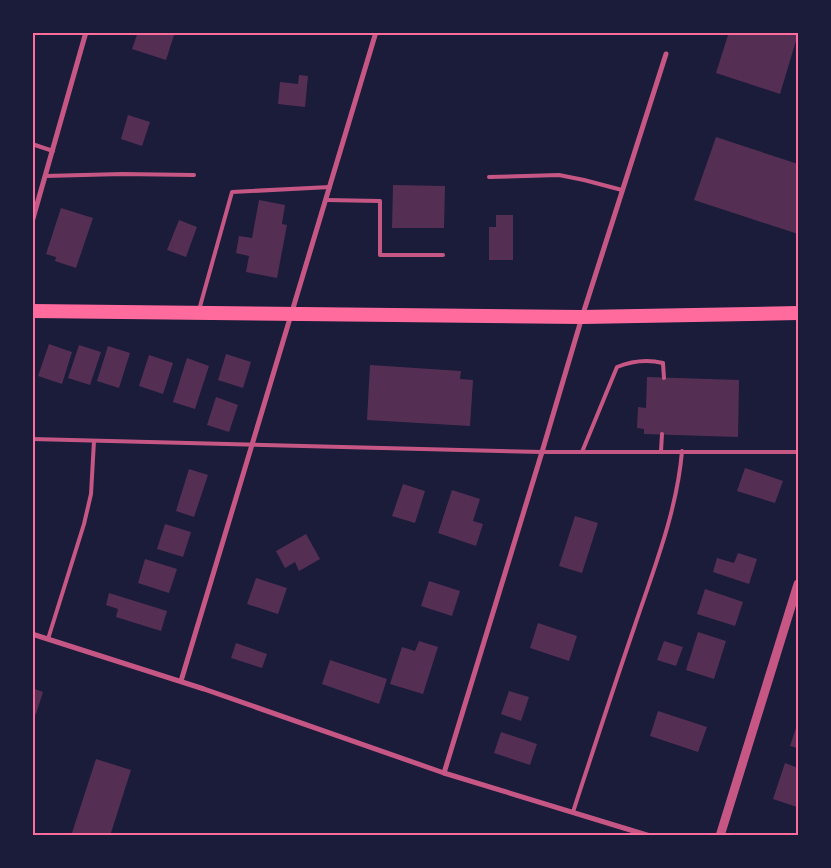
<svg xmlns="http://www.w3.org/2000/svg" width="831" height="868" viewBox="0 0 831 868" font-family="Roboto,sans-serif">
  <rect width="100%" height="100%" fill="#1b1b3a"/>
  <!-- building -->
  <g fill="#542f53">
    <polygon points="138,32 175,32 166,60 132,49"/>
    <polygon points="729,32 798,34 780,94 716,73"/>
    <polygon points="299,75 308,76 305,107 278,104 280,82 298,84"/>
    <polygon points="128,115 150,122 142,146 121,139"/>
    <polygon points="716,137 798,164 798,234 694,200"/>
    <polygon points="393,185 445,186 444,228 392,228"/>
    <polygon points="259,200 285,205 282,224 287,225 277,278 246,272 249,256 236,253 239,236 252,238"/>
    <polygon points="61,208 93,218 76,268 55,261 56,257 46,254"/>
    <polygon points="496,215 513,215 513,260 489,260 489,227 496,227"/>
    <polygon points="179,220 197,227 186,257 167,250"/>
    <polygon points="49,344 72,352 62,384 38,376"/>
    <polygon points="79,345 101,352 90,385 68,378"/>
    <polygon points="108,346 130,353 119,388 97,381"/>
    <polygon points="226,354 251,362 243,388 218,380"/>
    <polygon points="149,355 173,363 163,394 139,386"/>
    <polygon points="187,358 209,366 195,409 173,402"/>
    <polygon points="370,365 461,371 460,379 473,380 470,426 367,420"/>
    <polygon points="647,377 739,380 738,437 644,434 644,429 637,428 638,407 646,408"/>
    <polygon points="216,397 238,405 229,432 207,425"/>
    <polygon points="745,468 783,481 775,503 737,491"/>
    <polygon points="189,469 208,475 194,517 176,511"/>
    <polygon points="403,484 425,491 415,523 392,516"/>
    <polygon points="452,490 480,499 473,521 483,524 476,546 438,533"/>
    <polygon points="575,516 598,523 582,573 559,566"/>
    <polygon points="165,524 191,532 183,557 157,549"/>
    <polygon points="306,534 320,559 299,571 295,562 285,568 276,551"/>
    <polygon points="738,553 757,559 749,584 713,572 717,558 734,563"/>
    <polygon points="145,559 177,569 169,593 138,583"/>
    <polygon points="256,578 287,588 278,614 247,604"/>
    <polygon points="429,581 460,591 452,616 421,606"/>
    <polygon points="705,589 743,602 735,626 697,614"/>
    <polygon points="109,593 167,611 161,631 116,617 118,609 106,605"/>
    <polygon points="538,623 577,636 569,661 530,648"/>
    <polygon points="698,632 726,641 714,679 686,670"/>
    <polygon points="419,641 438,647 423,694 390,684 402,647 415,651"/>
    <polygon points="664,641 683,647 676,666 657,660"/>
    <polygon points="236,643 267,654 262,668 231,658"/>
    <polygon points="330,660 387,679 379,704 322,684"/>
    <polygon points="32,688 43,692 36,714 32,713"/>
    <polygon points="509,691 529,697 521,721 501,714"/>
    <polygon points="658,711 707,727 698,752 650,736"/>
    <polygon points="798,722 798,748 790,746"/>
    <polygon points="501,732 537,744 530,765 494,753"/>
    <polygon points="96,759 131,770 110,836 71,836"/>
    <polygon points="785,763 798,768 797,807 773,799"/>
  </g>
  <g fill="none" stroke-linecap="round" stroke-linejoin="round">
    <!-- service -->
    <g stroke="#c65784" stroke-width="4">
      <polyline points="32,144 53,151"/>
      <polyline points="45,176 122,174 194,175"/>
      <polyline points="489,177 559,175 584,180 622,190"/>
      <polyline points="326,200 380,201 380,255 443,255"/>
      <polyline points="199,310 232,192 330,187"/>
      <polyline points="32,439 542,452 798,452"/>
      <polyline points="661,451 662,434"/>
      <path d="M 582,452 L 617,367 C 632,361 646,359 663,363 L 664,378"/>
      <polyline points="48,639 84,524 91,494 94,441"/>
      <path d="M 573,812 C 593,751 613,689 634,628 C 653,571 677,512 682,451"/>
    </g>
    <!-- minor -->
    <g stroke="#c65784" stroke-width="5">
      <polyline points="32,222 86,32"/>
      <polyline points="32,634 204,689 444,773 650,836"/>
      <polyline points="181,681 376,32"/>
      <polyline points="444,773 542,452 582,317 666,54"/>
    </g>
    <!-- tertiary -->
    <polyline stroke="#c65784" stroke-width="9" points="720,836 798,584"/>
    <!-- trunk -->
    <polyline stroke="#ff6b9d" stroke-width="14" points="32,311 582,317 798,313"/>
  </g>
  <!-- border -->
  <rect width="831" height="868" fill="none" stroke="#1b1b3a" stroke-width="68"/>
  <rect x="34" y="34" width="763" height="800" fill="none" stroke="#ff6b9d" stroke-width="2"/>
</svg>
